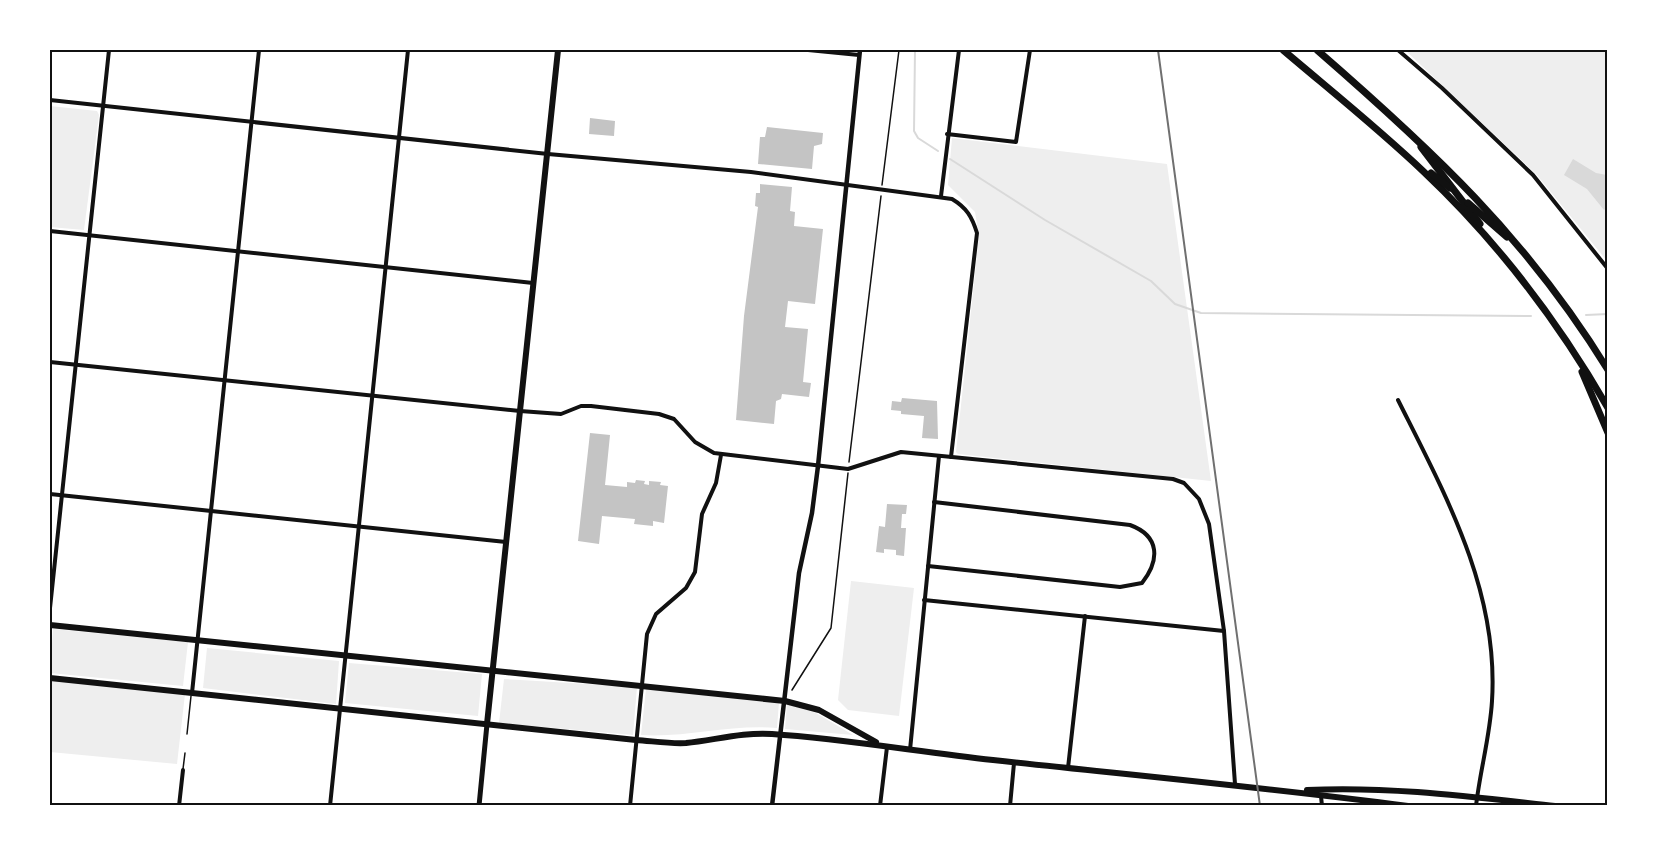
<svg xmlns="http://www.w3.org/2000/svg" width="1657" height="855" viewBox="0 0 1657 855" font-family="'IBM Plex Sans',sans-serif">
  <rect width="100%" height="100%" fill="#fff"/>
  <!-- green -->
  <g fill="#eee">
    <polygon points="1405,50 1607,50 1607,261 1536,174"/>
    <polygon points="50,106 97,111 99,115 84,230 50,227"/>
    <polygon points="952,138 1167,164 1211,481 958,454 956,452 979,236 975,212 948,185"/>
    <polygon points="851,581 914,588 899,716 848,710 838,700"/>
    <polygon points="53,629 188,642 183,686 50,673"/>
    <polygon points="207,648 339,661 336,704 203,688"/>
    <polygon points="349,663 482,674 478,716 345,703"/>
    <polygon points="504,679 637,687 633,735 499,723"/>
    <polygon points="50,680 185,694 177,764 50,752"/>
    <path d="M 646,689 L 779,702 L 777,728 C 731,724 686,738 641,735 Z"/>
    <polygon points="787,704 816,713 853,735 785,729"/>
  </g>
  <!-- water -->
  <polygon fill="#d9d9d9" points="1573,159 1596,173 1607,175 1607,207 1604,210 1587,189 1564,175"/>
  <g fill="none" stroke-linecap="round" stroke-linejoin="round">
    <!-- stream -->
    <g stroke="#d9d9d9" stroke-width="2">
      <polyline points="915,50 914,131 918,138 938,151"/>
      <polyline points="950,159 1045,220 1151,281 1175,304 1201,313 1531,316"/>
      <polyline points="1586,315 1608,314"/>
    </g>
  </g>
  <!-- building -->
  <g fill="#c4c4c4">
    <polygon points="590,118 615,121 614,136 589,134"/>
    <polygon points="767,127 823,133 822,144 814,146 812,169 758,164 760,137 765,137"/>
    <polygon points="760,184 792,187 790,211 795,212 794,226 823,229 815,304 788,301 785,327 808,329 803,382 811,383 809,397 782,394 781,399 776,401 774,424 736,420 744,316 758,207 755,206 756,193 760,193"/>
    <polygon points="902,398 937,401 938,439 922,438 924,416 901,414 901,411 891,410 892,401 901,402"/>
    <polygon points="590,433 610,435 605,485 627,487 627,482 635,483 636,480 645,481 644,484 649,485 649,481 661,482 660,485 668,486 664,523 653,521 653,526 634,524 635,519 602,516 599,544 578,541"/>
    <polygon points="887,504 907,505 906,514 902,514 901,528 906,528 904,556 896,555 896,550 884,549 884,553 876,552 879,526 885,527"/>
  </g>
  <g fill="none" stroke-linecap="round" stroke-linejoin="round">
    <!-- path -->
    <g stroke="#111" stroke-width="1.5">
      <polyline points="882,185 899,50"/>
      <polyline points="849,462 881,196"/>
      <polyline points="792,690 831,628 848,473"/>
    </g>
    <!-- service -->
    <g stroke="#111" stroke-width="1.5">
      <polyline points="187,734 191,696"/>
      <polyline points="183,769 185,753"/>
    </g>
    <!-- minor -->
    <g stroke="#111" stroke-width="4">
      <polyline points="808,50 859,55"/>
      <polyline points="1398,50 1442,88 1533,175 1608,269"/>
      <path d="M 50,100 L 548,154 L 751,172 L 952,199 C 967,208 972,217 977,233 L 951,457"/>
      <polyline points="947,134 1016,142 1030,50"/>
      <polyline points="941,196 959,50"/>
      <polyline points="50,231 533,283"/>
      <polyline points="50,362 520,411 561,414 581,406 591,406 659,414 674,419 695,442 714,453 848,469 901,452 1173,479 1184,483 1199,499 1209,524 1224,631 1235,784"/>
      <path d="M 1398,400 C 1446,496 1499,591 1492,701 C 1490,736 1480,771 1476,806"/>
      <polyline points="50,494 506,542"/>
      <path d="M 928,566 L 1120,587 L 1142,583 C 1160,560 1160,536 1130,525 L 934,502"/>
      <polyline points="924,600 1224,631"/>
      <polyline points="50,608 109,50"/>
      <polyline points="192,693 259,50"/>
      <polyline points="910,750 939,456"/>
      <polyline points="1068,768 1085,616"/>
      <polyline points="1321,796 1322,806"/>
      <polyline points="179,806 183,770"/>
      <polyline points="330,806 408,50"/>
      <polyline points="630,806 647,634 656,614 686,588 695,572 702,514 716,483 721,455"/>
      <polyline points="880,806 887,747"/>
      <polyline points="1010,806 1014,763"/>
    </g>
    <!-- tertiary -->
    <polyline stroke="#111" stroke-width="4.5" points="772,806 799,573 812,513 818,466 860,50"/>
    <!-- secondary -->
    <polyline stroke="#111" stroke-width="5" points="479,806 487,724"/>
    <!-- primary -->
    <g stroke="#111" stroke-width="6">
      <polyline points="50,625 785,701 819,710 876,742"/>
      <path d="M 50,678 L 636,740 C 652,741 670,744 686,743 C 715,740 743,732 772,734 C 846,739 919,752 993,760 C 1131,775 1270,788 1408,806"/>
      <polyline points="487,724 558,50"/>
      <path d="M 1307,790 C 1390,786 1473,797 1555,806"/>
    </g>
    <!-- motorway -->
    <g stroke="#111" stroke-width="7">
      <path d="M 1283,50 C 1330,90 1379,129 1424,172 C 1497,241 1558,321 1608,408"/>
      <path d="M 1317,50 C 1432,150 1527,238 1608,370"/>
      <polyline points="1421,147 1480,224"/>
      <polyline points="1431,173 1450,188"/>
      <polyline points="1468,203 1507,237"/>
      <polyline points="1582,372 1608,433"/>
    </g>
    <!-- rail -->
    <polyline stroke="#707070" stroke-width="2" points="1158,50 1260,806"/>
  </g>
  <!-- border -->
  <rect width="1657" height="855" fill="none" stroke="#ffffff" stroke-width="102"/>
  <rect x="51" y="51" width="1555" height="753" fill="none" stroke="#111" stroke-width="2"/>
</svg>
